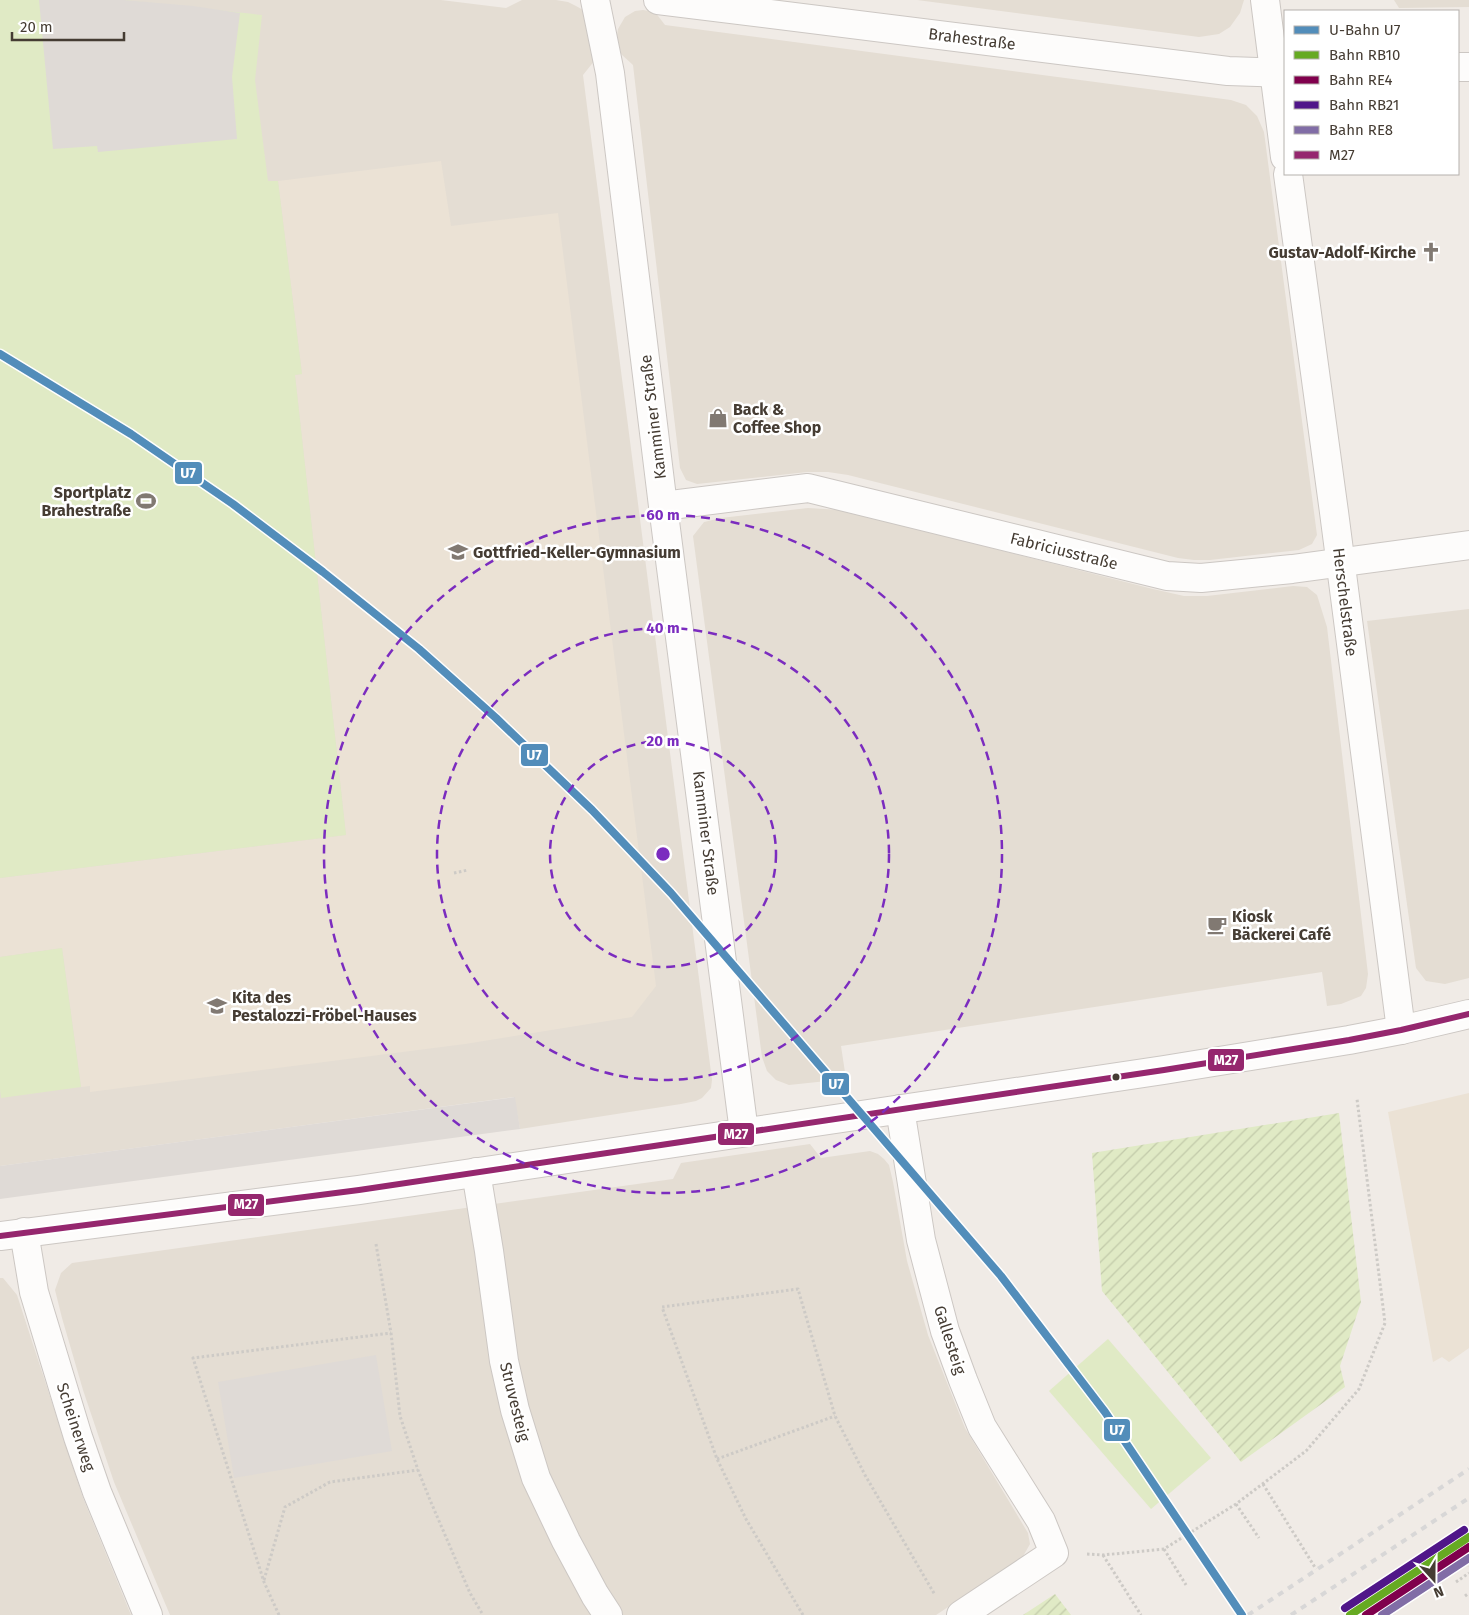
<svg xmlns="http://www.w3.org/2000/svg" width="1469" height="1615" viewBox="0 0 1469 1615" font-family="'Fira Sans',sans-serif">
  <defs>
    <pattern id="garden-furrows" width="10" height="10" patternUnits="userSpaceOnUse" patternTransform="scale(1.25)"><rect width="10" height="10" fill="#e0eac5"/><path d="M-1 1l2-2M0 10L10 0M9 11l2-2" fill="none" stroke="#c2caaa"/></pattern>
  </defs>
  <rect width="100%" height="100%" fill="#f0ebe6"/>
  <!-- residential -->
  <g fill="#e4ddd3">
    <polygon points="0,0 441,0 506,8 522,0 556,0 568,2 576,6 583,10 589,18 595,60 583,75 712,1080 711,1088 702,1098 696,1101 681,1104 520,1129 514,1097 0,1166"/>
    <polygon points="917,0 1244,0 1240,13 1230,27 1219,34 1199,37"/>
    <polygon points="1394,0 1469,0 1469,7 1399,8"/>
    <polygon points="643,10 655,12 665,25 1231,100 1246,105 1257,116 1264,132 1317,535 1312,544 1299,550 1210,560 1194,560 1178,558 848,475 828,472 807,472 697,484 686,480 680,468 633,65 621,54 617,35 618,29 625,17 635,11"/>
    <polygon points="808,508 841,510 1153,589 1184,596 1207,596 1293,586 1307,587 1317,595 1327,627 1368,974 1366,988 1361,996 1341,1004 1327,1006 1322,972 841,1046 846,1079 789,1085 776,1080 767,1071 762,1057 693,536 704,522 721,518"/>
    <polygon points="1469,609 1469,978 1445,984 1426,981 1416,968 1367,621"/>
    <polygon points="810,1144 821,1158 870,1151 878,1154 884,1159 889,1165 893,1182 907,1261 928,1335 965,1428 1028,1533 1030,1544 1022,1558 936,1615 170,1615 114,1482 83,1390 62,1318 55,1290 61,1273 72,1263 673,1179 681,1163"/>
    <polygon points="0,1278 3,1278 17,1295 83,1498 131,1615 0,1615"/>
  </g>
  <!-- education -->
  <g fill="#ebe2d5">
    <polygon points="441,161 451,226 558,213 656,986 632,1017 465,1044 90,1092 90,1086 81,1087 62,948 0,957 0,878 346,835 295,375 302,374 278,181"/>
    <polygon points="1469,1093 1469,1348 1449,1362 1442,1357 1433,1362 1388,1112"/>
  </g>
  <!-- garden -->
  <g fill="url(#garden-furrows)">
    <polygon points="1339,1113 1361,1302 1340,1366 1345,1387 1241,1462 1102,1291 1092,1153"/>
    <polygon points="1055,1594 1071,1615 1023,1615"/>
  </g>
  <!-- pitch -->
  <g fill="#e0eac5">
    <polygon points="0,0 124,0 262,15 255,80 268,181 278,181 302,374 295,375 346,835 0,878"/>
    <polygon points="62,948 81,1087 1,1098 0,1089 0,957"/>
    <polygon points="1108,1339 1211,1458 1151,1509 1049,1391"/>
  </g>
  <!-- parking -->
  <g fill="#dfdad6">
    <polygon points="39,0 124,0 193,6 240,13 232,77 237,139 98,152 97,146 53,149"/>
    <polygon points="515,1097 520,1129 0,1199 0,1166"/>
    <polygon points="376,1355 392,1451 234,1478 218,1382"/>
  </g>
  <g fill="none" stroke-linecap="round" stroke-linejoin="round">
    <defs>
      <g id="minor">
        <polyline points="595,0 610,73 663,506 744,1132"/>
        <polyline points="658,0 1228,71 1285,73"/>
        <polyline points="1265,0 1285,157"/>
        <polyline points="1458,67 1469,67"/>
        <polyline points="1288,174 1334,512 1401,1030"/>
        <polyline points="663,506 808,488 1167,576 1201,578 1292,569 1469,545"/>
        <polyline points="900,1109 921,1240 945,1331 963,1380 982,1427 1041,1521 1054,1553 961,1615"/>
        <polyline points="476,1172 489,1251 504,1361 515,1410 536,1478 566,1541 595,1595 608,1615"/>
        <polyline points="24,1232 34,1292 78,1437 97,1492 148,1615"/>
        <polyline points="0,1236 359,1190 1164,1070 1349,1040 1401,1030 1469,1014"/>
      </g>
    </defs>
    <!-- minor casing -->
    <use href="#minor" stroke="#ccc7c3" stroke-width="30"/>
    <!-- path -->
    <g stroke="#cdcac6" stroke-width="3" stroke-dasharray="2.5 2.5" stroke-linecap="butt">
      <polyline points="454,873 468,870"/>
      <polyline points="376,1244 391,1333 400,1416 418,1470 430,1500 470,1593 483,1615"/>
      <polyline points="717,1459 835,1416"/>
      <polyline points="1263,1484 1316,1569"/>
      <polyline points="1236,1504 1259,1538"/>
      <polyline points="1164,1549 1186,1585"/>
      <polyline points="1461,1553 1469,1566"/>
      <polyline points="1087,1554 1103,1555 1164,1549 1236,1504 1306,1451 1359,1389 1385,1323 1357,1099"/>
      <polyline points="1103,1555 1141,1615"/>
      <polyline points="264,1580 285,1507 330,1482 418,1470"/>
      <polyline points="1456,1582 1469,1573"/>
      <polyline points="1465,1596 1469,1593"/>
      <polyline points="279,1615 264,1582 193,1358 391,1333"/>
      <polyline points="803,1615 746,1519 717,1459 662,1307 798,1289 835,1416 865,1475 935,1595"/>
    </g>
    <!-- minor -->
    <use href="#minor" stroke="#fdfcfb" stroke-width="28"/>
    <!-- rail -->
    <g stroke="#d8d7d7" stroke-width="4" stroke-dasharray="6 6" stroke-linecap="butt">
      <polyline points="1248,1615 1469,1469"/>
      <polyline points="1291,1615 1469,1498"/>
    </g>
    <defs>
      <polyline id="bus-1" points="0,1236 359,1190 1164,1070 1349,1040 1401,1030 1469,1014"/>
    </defs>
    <!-- bus-1 casing -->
    <use href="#bus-1" stroke="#fff" stroke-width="10"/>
    <!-- bus-1 -->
    <use href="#bus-1" stroke="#95276e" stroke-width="6"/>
    <defs>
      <polyline id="rail-1" points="1350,1615 1469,1537"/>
      <polyline id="rail-2" points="1366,1615 1469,1547"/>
      <polyline id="rail-3" points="1345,1608 1464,1530"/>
      <polyline id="rail-4" points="1382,1615 1469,1558"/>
    </defs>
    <!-- rail-1 casing -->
    <use href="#rail-1" stroke="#fff" stroke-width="11"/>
    <!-- rail-2 casing -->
    <use href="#rail-2" stroke="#fff" stroke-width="11"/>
    <!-- rail-3 casing -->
    <use href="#rail-3" stroke="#fff" stroke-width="11"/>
    <!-- rail-4 casing -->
    <use href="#rail-4" stroke="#fff" stroke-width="11"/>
    <!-- rail-1 -->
    <use href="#rail-1" stroke="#6a2" stroke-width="8"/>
    <!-- rail-2 -->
    <use href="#rail-2" stroke="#80004d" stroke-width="8"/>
    <!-- rail-3 -->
    <use href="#rail-3" stroke="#501689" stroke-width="8"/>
    <!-- rail-4 -->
    <use href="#rail-4" stroke="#816da6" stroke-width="8"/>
    <defs>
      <polyline id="metro-1" points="0,354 131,434 233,504 323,572 419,649 496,718 592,810 671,893 1001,1276 1105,1412 1242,1615"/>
    </defs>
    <!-- metro-1 casing -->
    <use href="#metro-1" stroke="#fff" stroke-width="11"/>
    <!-- metro-1 -->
    <use href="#metro-1" stroke="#528dba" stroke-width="8"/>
  </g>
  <!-- distance rings -->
  <g fill="none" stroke="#7b2cbf" stroke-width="2.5" stroke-dasharray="9 6">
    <circle cx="663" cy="854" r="113"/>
    <circle cx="663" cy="854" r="226"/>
    <circle cx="663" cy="854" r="339"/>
  </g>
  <!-- icons -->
  <defs>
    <symbol id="church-bare" viewBox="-9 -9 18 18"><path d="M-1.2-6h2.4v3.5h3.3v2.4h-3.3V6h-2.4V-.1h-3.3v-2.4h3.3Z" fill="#817972" stroke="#fff" stroke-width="2.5" paint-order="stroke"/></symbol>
    <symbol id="shop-bare" viewBox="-9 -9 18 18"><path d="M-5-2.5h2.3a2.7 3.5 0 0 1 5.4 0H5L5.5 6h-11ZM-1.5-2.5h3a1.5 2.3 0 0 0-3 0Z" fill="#817972" stroke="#fff" stroke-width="2.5" paint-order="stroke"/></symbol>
    <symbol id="stadium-bare" viewBox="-9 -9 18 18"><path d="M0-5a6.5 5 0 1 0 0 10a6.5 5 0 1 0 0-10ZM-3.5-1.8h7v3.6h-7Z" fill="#817972" stroke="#fff" stroke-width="2.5" paint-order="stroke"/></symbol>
    <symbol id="school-bare" viewBox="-9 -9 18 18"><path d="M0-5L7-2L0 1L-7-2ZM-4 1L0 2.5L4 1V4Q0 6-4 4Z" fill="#817972" stroke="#fff" stroke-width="2.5" paint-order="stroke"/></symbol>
    <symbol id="cafe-bare" viewBox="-9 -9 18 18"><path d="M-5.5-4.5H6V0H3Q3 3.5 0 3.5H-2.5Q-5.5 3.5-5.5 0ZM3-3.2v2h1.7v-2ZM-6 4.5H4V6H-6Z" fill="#817972" stroke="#fff" stroke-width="2.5" paint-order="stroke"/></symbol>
  </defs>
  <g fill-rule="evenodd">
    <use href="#church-bare" x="1417" y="238" width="28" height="28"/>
    <use href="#shop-bare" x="704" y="404" width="28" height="28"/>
    <use href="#stadium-bare" x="132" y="487" width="28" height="28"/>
    <use href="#school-bare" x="444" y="538" width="28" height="28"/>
    <use href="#cafe-bare" x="1203" y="911" width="28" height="28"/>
    <use href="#school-bare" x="203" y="992" width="28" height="28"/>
  </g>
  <!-- markers -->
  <circle fill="#453c33" stroke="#fff" stroke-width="2" cx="1116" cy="1077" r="4.5"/>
  <g text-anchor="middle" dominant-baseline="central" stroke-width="5" stroke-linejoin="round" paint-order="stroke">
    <!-- street labels -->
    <g font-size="16" fill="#453c33" stroke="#fff">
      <text transform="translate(972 39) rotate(7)">Brahestraße</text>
      <text transform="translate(653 417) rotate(-97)">Kamminer Straße</text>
      <text transform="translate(1064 551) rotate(14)">Fabriciusstraße</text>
      <text transform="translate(1345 602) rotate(83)">Herschelstraße</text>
      <text transform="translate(706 833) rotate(83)">Kamminer Straße</text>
      <text transform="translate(950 1340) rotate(72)">Gallesteig</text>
      <text transform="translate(515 1402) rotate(76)">Struvesteig</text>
      <text transform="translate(76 1427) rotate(72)">Scheinerweg</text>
    </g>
    <!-- poi labels -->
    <g font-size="16" font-weight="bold" fill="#453c33" stroke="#fff" text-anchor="start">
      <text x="1416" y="252" text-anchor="end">Gustav-Adolf-Kirche</text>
      <text x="733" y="409">Back &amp;<tspan x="733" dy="18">Coffee Shop</tspan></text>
      <text x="131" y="492" text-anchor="end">Sportplatz<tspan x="131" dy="18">Brahestraße</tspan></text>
      <text x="473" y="552">Gottfried-Keller-Gymnasium</text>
      <text x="1232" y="916">Kiosk<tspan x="1232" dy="18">Bäckerei Café</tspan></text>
      <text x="232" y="997">Kita des<tspan x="232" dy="18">Pestalozzi-Fröbel-Hauses</tspan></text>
    </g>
  </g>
  <circle cx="663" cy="854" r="8" fill="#7b2cbf" stroke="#fff" stroke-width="2.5"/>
  <g font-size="15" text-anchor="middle" font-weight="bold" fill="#7b2cbf" stroke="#fff" stroke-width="5" stroke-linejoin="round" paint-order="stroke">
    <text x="663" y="520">60 m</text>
    <text x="663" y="633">40 m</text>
    <text x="663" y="746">20 m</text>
  </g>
  <g stroke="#fff" stroke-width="2">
    <rect x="174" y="461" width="29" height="24" rx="5" fill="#528dba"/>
    <rect x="520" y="743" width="29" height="24" rx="5" fill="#528dba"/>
    <rect x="1207" y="1048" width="38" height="24" rx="5" fill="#95276e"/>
    <rect x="821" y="1072" width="29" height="24" rx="5" fill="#528dba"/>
    <rect x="717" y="1122" width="38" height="24" rx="5" fill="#95276e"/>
    <rect x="227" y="1193" width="38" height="24" rx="5" fill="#95276e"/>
    <rect x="1103" y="1418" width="28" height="24" rx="5" fill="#528dba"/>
  </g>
  <g font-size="14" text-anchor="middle" font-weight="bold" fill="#fff">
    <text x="188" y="478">U7</text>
    <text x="534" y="760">U7</text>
    <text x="1226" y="1065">M27</text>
    <text x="836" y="1089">U7</text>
    <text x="736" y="1139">M27</text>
    <text x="246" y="1209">M27</text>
    <text x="1117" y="1435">U7</text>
  </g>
  <!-- legend -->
  <rect x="1284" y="10" width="175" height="165" fill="#ffffff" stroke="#b5b1ad"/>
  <rect x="1294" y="26" width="25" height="8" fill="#528dba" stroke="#b5b1ad"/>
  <text x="1329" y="35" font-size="15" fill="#453c33">U-Bahn U7</text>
  <rect x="1294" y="51" width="25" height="8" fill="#66aa22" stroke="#b5b1ad"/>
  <text x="1329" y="60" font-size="15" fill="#453c33">Bahn RB10</text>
  <rect x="1294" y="76" width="25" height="8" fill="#80004d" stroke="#b5b1ad"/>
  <text x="1329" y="85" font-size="15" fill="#453c33">Bahn RE4</text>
  <rect x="1294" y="101" width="25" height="8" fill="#501689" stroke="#b5b1ad"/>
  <text x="1329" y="110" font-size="15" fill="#453c33">Bahn RB21</text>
  <rect x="1294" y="126" width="25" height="8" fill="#816da6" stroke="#b5b1ad"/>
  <text x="1329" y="135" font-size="15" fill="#453c33">Bahn RE8</text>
  <rect x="1294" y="151" width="25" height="8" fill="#95276e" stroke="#b5b1ad"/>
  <text x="1329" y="160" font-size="15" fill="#453c33">M27</text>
  <!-- north arrow -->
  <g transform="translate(1434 1580) rotate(159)" stroke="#ffffff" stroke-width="4" paint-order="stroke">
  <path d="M0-4L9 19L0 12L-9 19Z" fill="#453c33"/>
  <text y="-8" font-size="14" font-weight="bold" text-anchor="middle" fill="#453c33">N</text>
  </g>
  <!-- scale -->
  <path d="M12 32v8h112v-8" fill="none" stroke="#453c33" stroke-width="2.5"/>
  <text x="20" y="32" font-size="15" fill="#453c33" stroke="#ffffff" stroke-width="4" paint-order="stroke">20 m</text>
</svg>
